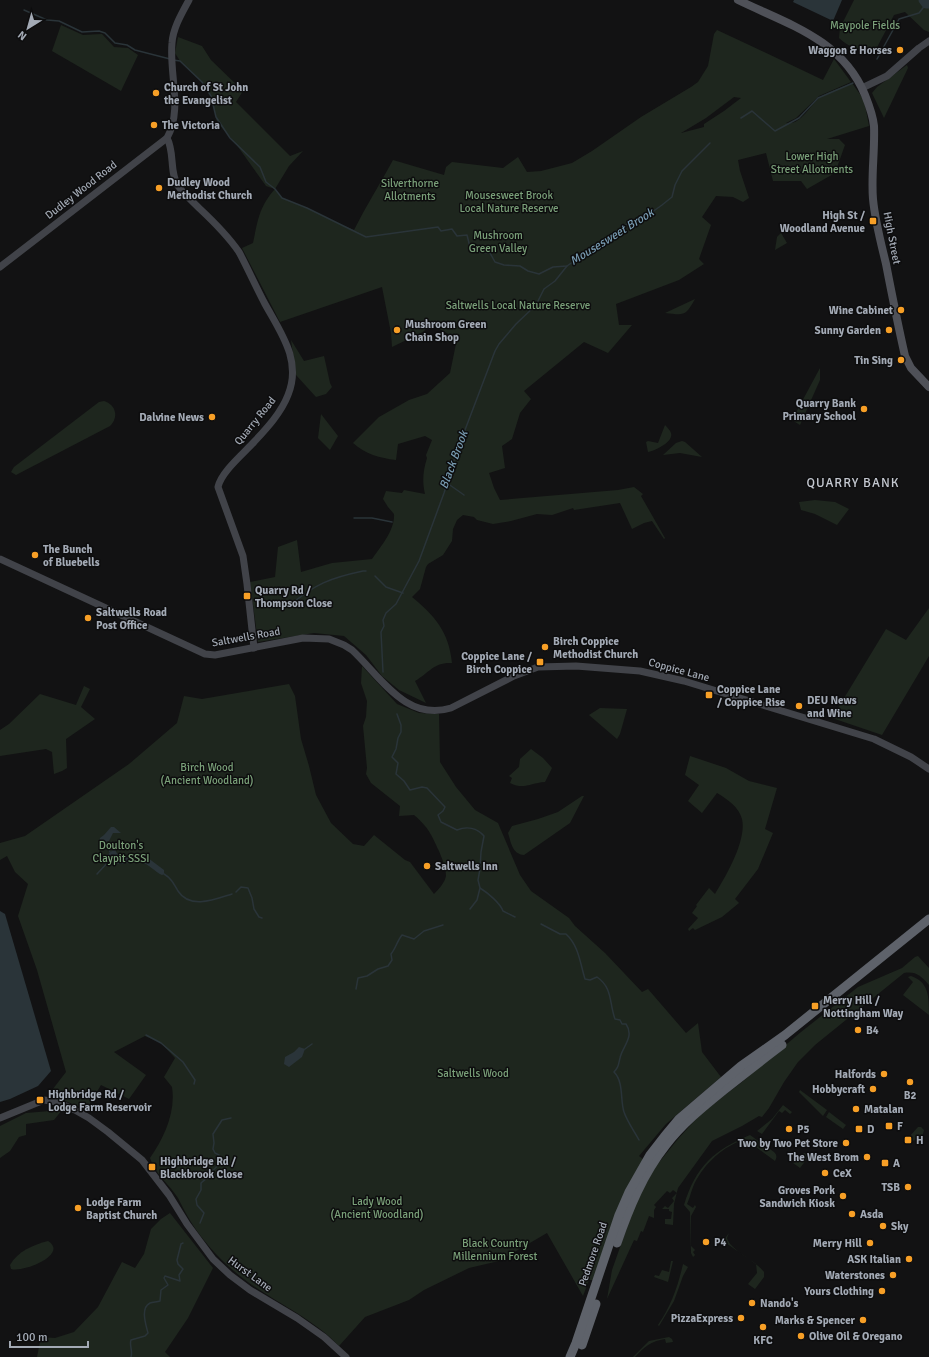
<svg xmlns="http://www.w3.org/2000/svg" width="929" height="1357" viewBox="0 0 929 1357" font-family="Signika,sans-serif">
  <rect width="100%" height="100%" fill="#121213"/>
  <!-- green -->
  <g fill="#1e261e" fill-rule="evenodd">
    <path d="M 854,0 L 929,0 L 929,32 L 924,30 L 905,12 L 894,15 L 874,53 C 859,51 850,48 839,38 L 840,28 Z"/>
    <polygon points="61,25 83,35 102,34 114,47 128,48 138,55 121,91 52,51"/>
    <path d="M 717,30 L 747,44 L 823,80 L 834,59 L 851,82 L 819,96 L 796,118 L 786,123 C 800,126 809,107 818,99 C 824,93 843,87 852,83 L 864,100 L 869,126 L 827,139 L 839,139 L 845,145 L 835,173 L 807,189 L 801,181 L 773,181 L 766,153 L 738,160 L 740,171 L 749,198 L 743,202 L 733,197 L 716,196 L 702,217 L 711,225 L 699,259 L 704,264 L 679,280 L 616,304 L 619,325 L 632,325 L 608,353 L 584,342 L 524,391 L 531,399 L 520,413 L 512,439 L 502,446 L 505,468 L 489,473 L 494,488 L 500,500 L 618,490 L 634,487 L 643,494 L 641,496 L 665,538 L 664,539 L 652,521 L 644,523 L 632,529 L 620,503 L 574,510 L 573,508 L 552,515 L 537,514 L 511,521 L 493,524 L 477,520 L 474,517 L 463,515 L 457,520 L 453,529 L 452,541 L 443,555 L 428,564 L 426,567 L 420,589 L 412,597 C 435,616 449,632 452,663 C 434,662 430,672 415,681 L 426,703 L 399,690 L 382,676 L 366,655 L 344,636 L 314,633 L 258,642 L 250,582 L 275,577 L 278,547 L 297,540 L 301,572 L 332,563 L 372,559 C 381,546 395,530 394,514 L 388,507 L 383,499 L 386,491 L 402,493 L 404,490 L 425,494 C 422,481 423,471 427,458 L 426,455 L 432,440 L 425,436 L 398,444 L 396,460 C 380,458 365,454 353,443 L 379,417 L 409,400 L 427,394 L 450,373 L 457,339 L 431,324 L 423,332 L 392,347 L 391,333 L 382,287 L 280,322 L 242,248 L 253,243 C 258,220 259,207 275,189 L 266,186 L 236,144 L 217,122 L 211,96 L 202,82 L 180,61 L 175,53 L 178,37 L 202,46 L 211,60 L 243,91 L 236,102 L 290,156 L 303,151 L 289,166 L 275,189 L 282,198 L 307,208 L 333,221 L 354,230 C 366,206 380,184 393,160 L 444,175 L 446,167 L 452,162 L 503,168 L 518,157 L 527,172 L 541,171 L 572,163 L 592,151 L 641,117 L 691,87 L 698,82 L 708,66 L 714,34 ZM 734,97 L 741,98 L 724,111 L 704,124 L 704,127 L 681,133 L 706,118 Z"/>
    <polygon points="907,65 908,68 884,118 872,93 877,87"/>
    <polygon points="781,233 787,243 775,250 777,237"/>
    <path d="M 695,299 C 685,317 684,315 665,313 Z"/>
    <polygon points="291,340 304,361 324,356 330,383 332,387 326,394 316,397 296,375"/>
    <polygon points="820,368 820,380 800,425 792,420"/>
    <path d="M 104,401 C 116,405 119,417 110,426 L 16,475 L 11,472 L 14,467 L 99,402 Z"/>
    <polygon points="321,414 338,436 330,450 318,438"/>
    <path d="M 665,425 C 667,427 670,430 671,433 C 674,442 654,451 648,452 L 646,442 L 648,441 L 658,443 Z"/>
    <polygon points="682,441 685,442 702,457 680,453 663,455 676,443"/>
    <polygon points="815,500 835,502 849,509 837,525 815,514 801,510 799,502"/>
    <polygon points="929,608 929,656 882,735 832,718 886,629 906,640"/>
    <path d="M 362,666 L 397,704 L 419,713 L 439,714 L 440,762 L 456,787 L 475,810 L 498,823 L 520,875 L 531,891 L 569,918 L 575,926 L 605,953 L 642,992 L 648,989 L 686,1033 L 698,1023 L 702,1052 L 721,1077 L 666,1124 L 639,1156 L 643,1159 L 593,1280 L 589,1280 L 583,1296 L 547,1233 L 499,1261 L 469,1268 L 424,1290 L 409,1300 L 365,1317 L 339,1346 C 314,1320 281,1305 252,1285 C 229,1269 206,1246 191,1222 C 186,1214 182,1206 178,1198 C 169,1184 155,1174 150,1158 C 164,1138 176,1112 172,1087 L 164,1077 L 175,1058 L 161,1043 L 145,1036 L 114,1052 L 146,1075 L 129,1099 L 101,1085 L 86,1110 L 49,1094 L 66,1072 L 37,970 L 18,916 L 28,884 L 15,872 L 7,856 L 0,860 L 0,843 L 25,836 L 129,764 L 177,723 L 184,696 L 202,699 L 289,684 L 295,696 L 301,739 L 309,766 L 316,795 L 331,823 L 353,844 L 364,846 L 374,835 L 405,860 L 410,862 L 434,894 C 439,889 445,882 446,876 C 446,867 442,859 439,851 C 431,834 429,828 414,815 L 399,816 L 400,806 L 371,783 L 366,774 L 367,768 L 363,726 L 366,717 L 367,701 L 361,683 Z"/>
    <polygon points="84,686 90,689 81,707 95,719 66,739 67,768 62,771 54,774 52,752 46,749 0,756 0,730 9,724 40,694 76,705"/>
    <polygon points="600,708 627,709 620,734 617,739 589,715"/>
    <path d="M 531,749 L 543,758 L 552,768 L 545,782 C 530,783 524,790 510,783 L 512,778 L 509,776 L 519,767 L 520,759 Z"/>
    <path d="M 690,756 L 726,768 L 749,781 L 777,788 L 765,829 L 773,833 L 758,869 L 735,899 L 739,903 L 722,917 L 695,930 L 693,928 L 689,931 L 688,929 L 698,918 L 692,913 L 697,906 L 696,905 L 709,888 L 715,894 C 726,876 747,840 742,819 C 739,807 727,799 717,793 L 702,813 L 688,801 L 699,785 L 685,775 Z"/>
    <path d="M 582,796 L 584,796 L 570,823 L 524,855 C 512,854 511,842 508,833 L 512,826 L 538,819 L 558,812 Z"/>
    <path d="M 918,956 L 929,968 L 929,985 C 921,976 916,971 904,973 L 815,1045 L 798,1062 L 784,1082 L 769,1108 L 762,1117 L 759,1116 L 742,1126 L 712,1141 L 678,1188 L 674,1204 L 673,1225 L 665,1224 L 665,1219 L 671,1219 L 672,1212 L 669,1211 L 669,1209 L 662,1209 L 665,1206 L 668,1208 L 674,1201 L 672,1198 L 677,1193 L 673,1190 L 670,1193 L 667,1191 L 654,1205 L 656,1207 L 654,1210 L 654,1218 L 649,1216 L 643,1232 L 641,1231 L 637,1241 L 634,1240 L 607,1299 L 612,1270 L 637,1199 L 656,1166 L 678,1139 L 697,1118 L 726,1094 L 742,1082 L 801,1032 L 858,987 L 902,968 L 915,957 Z"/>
    <path d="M 911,976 C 929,982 929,997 929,1015 L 903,995 L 913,982 L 908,977 Z"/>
    <polygon points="800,1090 827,1110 823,1116 799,1092"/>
    <polygon points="783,1105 792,1112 790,1114 785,1110 782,1113 779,1111 762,1134 757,1131 772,1119"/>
    <polygon points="62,1110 54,1120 26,1124 26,1135 19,1137 10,1151 0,1158 0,1126 26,1113"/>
    <polygon points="829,1112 846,1125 843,1129 826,1117"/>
    <polygon points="918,1127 921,1127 924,1130 923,1134 920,1139 917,1137 914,1141 909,1137"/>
    <path d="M 750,1135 L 774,1152 C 777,1155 777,1157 775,1161 L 745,1139 L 742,1142 L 740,1141 C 720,1149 702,1166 693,1187 C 691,1192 689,1200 687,1204 L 693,1208 L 695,1205 L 696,1207 L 691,1216 L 691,1246 L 695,1250 L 693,1252 L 695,1255 L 693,1257 L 691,1253 L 690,1212 L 684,1205 C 696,1166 714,1150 750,1135 Z"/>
    <polygon points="804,1153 810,1155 800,1168 793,1163"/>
    <polygon points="170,1213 213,1268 188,1318 165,1352 170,1357 37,1357 41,1337 55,1338 74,1332 98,1307 122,1262 135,1268 144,1254 151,1229 161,1219"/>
    <path d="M 729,1233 L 727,1238 C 730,1250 756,1261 764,1272 L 764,1277 L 755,1289 L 748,1284 L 757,1273 L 756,1264 L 723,1241 Z"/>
    <path d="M 48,1241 C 69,1254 24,1273 11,1269 L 10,1265 C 18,1251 33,1245 48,1241 Z"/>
    <polygon points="671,1261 673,1261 668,1282 654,1277 655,1275 659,1276 662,1270 669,1272"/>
    <path d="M 683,1264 L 688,1267 L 683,1276 L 674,1301 L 659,1326 L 658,1325 C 671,1306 678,1286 683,1264 Z"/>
    <path d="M 669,1337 L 672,1339 L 673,1342 L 666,1343 L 665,1339 C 651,1341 644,1347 635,1357 L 633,1357 L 649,1341 Z"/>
  </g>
  <!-- water -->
  <g fill="#2a3439">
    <polygon points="794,0 842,0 833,21 793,2"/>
    <polygon points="111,827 114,827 121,833 113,833 109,841 99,842 100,838 104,835"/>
    <path d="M 113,850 L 115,850 L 118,855 L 131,858 L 140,857 L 148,858 L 164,870 L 164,874 L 162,875 C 155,872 149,864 141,862 C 130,859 115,871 106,856 Z"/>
    <polygon points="0,911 5,914 51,1071 38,1086 10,1099 0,1102"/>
    <polygon points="299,1047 305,1049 302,1057 289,1067 284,1064 285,1057 294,1052"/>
  </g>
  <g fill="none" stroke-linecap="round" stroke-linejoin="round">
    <!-- stream -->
    <g stroke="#2a3439" stroke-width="1.5">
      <polyline points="24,10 47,20 59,21 82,32 99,31 105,33 115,43 127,45 135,50 170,59"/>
      <polyline points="877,59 899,19 919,13 926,4"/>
      <polyline points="173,60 180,61 202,82 211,96 216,117 230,138 260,167 266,182 275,189 282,198 307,208 366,237 438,227 441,231 452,229 457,236 467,235 470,247 474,246 479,252 490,253 495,262 504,265 520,266 528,271 539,274 553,267 567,266 631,221 648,215 662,205 672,197 675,185 682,171 710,143"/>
      <polyline points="741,118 752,111 775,131 799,118 818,98 853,83"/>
      <polyline points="447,483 464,495"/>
      <polyline points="354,518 372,518 392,522"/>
      <polyline points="375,576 386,587 403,593"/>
      <path d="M 289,606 C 315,584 330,578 363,571 L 366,571"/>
      <polyline points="383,672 381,632 384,626 383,620 386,613 396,604 419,561 444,493 457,451 495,351 499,344 516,324 536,305 544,289 555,281 567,266"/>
      <path d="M 397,714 L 401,725 L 401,732 L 398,738 L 396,749 L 392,757 L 398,763 L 396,774 L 404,781 L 410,790 L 422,787 L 427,788 L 445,807 L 443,811 L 438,815 L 441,822 L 457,830 C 467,826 477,828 484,836 L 481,852 L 480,869 L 478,880 L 480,888 L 477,900 L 470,909"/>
      <polyline points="106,842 110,852"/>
      <polyline points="97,874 110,860"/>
      <path d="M 164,874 C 171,878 174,884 178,891 C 190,910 216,899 232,894"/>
      <path d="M 480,888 C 488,893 500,903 503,911 L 515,917"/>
      <polyline points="236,892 241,887 248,888 252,898 254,909 259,917 262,918"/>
      <path d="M 541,924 L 560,934 L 566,934 C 579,946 580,963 585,979 L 590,980 L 597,977 C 613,988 609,1003 615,1019 L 620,1020 L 622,1024 L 626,1024 C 635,1037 622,1047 620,1058 C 618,1066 619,1066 614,1072 C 624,1082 620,1100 624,1112 C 627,1121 634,1131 639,1140"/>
      <path d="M 356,989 L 358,978 L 367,976 L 378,969 L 388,966 L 392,960 L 391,954 C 396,948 397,941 402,935 L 414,939 L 424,931 L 443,925"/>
      <polyline points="146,1035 161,1043 183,1062 195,1080 194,1084"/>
      <polyline points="305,1049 312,1044"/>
      <path d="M 200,1223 L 204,1213 L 197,1205 L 196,1199 L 201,1190 L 201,1183 C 205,1180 206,1179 208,1176 C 213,1168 221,1168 219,1155 L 215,1153 L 213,1149 L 214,1143 L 213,1134 L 222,1120 L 231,1118"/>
      <path d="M 131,1357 C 133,1351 129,1345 131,1340 L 145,1336 L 148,1333 C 146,1325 140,1308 150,1303 C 153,1302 157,1302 160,1301 L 161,1290 L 168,1285 L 164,1278 L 165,1276 L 180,1281 L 179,1275 L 183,1269 L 178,1264 L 177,1260 L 181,1244 L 183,1243"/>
    </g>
    <!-- river -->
    <polyline stroke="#2a3439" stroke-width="9" points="923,0 926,4 929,4"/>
    <!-- secondary -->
    <g stroke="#414349" stroke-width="7">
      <polyline points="862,88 887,76 919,48 929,41"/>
      <path d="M 167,138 C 175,153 169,171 178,186 C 184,194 192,201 199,208 C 214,222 228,236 239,252 C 248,269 256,287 265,304 C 281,333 302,361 288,395 C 281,413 267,428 254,442 C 244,453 221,472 218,487 L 243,556 L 247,584 L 254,648"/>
      <path d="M 0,267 L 167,138 C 183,110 169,74 172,43 C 173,28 182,13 189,0"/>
      <path d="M 0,559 L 205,654 L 215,655 L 303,638 L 329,639 L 344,645 L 352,650 C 381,677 406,722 451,708 L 514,676 L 538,667 L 576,666 L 640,671 L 684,681 L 874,739 L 911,757 L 929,769"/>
      <polyline points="0,1118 44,1100 57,1102 75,1110 89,1118 108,1132 142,1160 169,1195 187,1224 213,1259 230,1275 250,1290 297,1318 324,1337 346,1357"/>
    </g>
    <!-- primary -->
    <path stroke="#4f5158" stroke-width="8" d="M 738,0 C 787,24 842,39 865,95 C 869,105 873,116 874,126 C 875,151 871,175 873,199 C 875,221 881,243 886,264 C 892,295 898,325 905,356 L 911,368 L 929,387"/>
    <!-- highway -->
    <g stroke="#5e626a" stroke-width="9">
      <path d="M 617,1243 C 629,1208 643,1174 666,1145 C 682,1124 703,1107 724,1090 C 743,1075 762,1060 782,1045"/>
      <polyline points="582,1345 596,1304"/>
      <polyline points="570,1357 576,1343 619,1215 629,1192 650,1155 664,1137 679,1119 741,1066 785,1035 929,919"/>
    </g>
  </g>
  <!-- markers -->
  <g fill="#f79f26" stroke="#0d0d0e" stroke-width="1.5">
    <circle cx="900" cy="50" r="4"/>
    <circle cx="156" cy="93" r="4"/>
    <circle cx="154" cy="125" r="4"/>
    <circle cx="159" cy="188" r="4"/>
    <rect x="869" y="217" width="8" height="8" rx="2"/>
    <circle cx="901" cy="310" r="4"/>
    <circle cx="397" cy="330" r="4"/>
    <circle cx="889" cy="330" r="4"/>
    <circle cx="901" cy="360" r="4"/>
    <circle cx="864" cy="409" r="4"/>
    <circle cx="212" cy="417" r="4"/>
    <circle cx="35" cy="555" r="4"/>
    <rect x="243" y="592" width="8" height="8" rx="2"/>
    <circle cx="88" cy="618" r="4"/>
    <circle cx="545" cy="647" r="4"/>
    <rect x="536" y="658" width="8" height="8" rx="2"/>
    <rect x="705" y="691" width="8" height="8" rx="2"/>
    <circle cx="799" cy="706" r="4"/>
    <circle cx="427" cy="866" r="4"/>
    <rect x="811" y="1002" width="8" height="8" rx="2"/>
    <circle cx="858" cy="1030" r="4"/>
    <circle cx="884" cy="1074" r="4"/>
    <circle cx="910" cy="1082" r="4"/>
    <circle cx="873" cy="1089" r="4"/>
    <rect x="36" y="1096" width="8" height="8" rx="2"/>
    <circle cx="856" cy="1109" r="4"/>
    <rect x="885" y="1122" width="8" height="8" rx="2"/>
    <circle cx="789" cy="1129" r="4"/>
    <rect x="855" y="1125" width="8" height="8" rx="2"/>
    <rect x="904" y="1136" width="8" height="8" rx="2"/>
    <circle cx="846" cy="1143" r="4"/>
    <circle cx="867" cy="1157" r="4"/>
    <rect x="881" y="1159" width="8" height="8" rx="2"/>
    <rect x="148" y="1163" width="8" height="8" rx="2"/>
    <circle cx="825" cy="1173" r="4"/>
    <circle cx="908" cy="1187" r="4"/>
    <circle cx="843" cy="1196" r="4"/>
    <circle cx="78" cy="1208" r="4"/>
    <circle cx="852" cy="1214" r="4"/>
    <circle cx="883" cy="1226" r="4"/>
    <circle cx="706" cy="1242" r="4"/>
    <circle cx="870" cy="1243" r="4"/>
    <circle cx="909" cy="1259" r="4"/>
    <circle cx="893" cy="1275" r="4"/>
    <circle cx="882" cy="1291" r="4"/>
    <circle cx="752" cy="1303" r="4"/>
    <circle cx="741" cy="1318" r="4"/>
    <circle cx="863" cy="1320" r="4"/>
    <circle cx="763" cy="1327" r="4"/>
    <circle cx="801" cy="1336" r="4"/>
  </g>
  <g text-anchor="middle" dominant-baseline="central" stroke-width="3" stroke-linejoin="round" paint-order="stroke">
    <!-- park labels -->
    <g font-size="11" fill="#7aa079" stroke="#0d0d0e">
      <text x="865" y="25">Maypole Fields</text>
      <text x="812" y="156">Lower High<tspan x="812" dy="13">Street Allotments</tspan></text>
      <text x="410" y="183">Silverthorne<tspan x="410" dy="13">Allotments</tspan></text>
      <text x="509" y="195">Mousesweet Brook<tspan x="509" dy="13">Local Nature Reserve</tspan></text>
      <text x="498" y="235">Mushroom<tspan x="498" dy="13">Green Valley</tspan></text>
      <text x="518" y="305">Saltwells Local Nature Reserve</text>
      <text x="207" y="767">Birch Wood<tspan x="207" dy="13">(Ancient Woodland)</tspan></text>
      <text x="121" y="845">Doulton's<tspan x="121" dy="13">Claypit SSSI</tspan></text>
      <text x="473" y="1073">Saltwells Wood</text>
      <text x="377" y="1201">Lady Wood<tspan x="377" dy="13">(Ancient Woodland)</tspan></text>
      <text x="495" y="1243">Black Country<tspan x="495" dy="13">Millennium Forest</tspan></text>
    </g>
    <!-- poi labels -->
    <g font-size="11" font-weight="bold" fill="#a3aab5" stroke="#0d0d0e" text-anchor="start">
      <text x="892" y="50" text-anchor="end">Waggon &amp; Horses</text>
      <text x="164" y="87">Church of St John<tspan x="164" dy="13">the Evangelist</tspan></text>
      <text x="162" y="125">The Victoria</text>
      <text x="167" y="182">Dudley Wood<tspan x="167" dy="13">Methodist Church</tspan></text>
      <text x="865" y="215" text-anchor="end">High St /<tspan x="865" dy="13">Woodland Avenue</tspan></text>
      <text x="893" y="310" text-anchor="end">Wine Cabinet</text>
      <text x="405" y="324">Mushroom Green<tspan x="405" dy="13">Chain Shop</tspan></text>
      <text x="881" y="330" text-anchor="end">Sunny Garden</text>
      <text x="893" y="360" text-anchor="end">Tin Sing</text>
      <text x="856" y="403" text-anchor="end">Quarry Bank<tspan x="856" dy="13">Primary School</tspan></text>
      <text x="204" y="417" text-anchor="end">Dalvine News</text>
      <text x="43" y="549">The Bunch<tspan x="43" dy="13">of Bluebells</tspan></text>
      <text x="255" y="590">Quarry Rd /<tspan x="255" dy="13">Thompson Close</tspan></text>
      <text x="96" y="612">Saltwells Road<tspan x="96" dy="13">Post Office</tspan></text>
      <text x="553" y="641">Birch Coppice<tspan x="553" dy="13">Methodist Church</tspan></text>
      <text x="532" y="656" text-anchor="end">Coppice Lane /<tspan x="532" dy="13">Birch Coppice</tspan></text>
      <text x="717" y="689">Coppice Lane<tspan x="717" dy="13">/ Coppice Rise</tspan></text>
      <text x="807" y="700">DEU News<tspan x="807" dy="13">and Wine</tspan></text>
      <text x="435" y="866">Saltwells Inn</text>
      <text x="823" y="1000">Merry Hill /<tspan x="823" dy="13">Nottingham Way</tspan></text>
      <text x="866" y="1030">B4</text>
      <text x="876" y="1074" text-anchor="end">Halfords</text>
      <text x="865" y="1089" text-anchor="end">Hobbycraft</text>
      <text x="48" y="1094">Highbridge Rd /<tspan x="48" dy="13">Lodge Farm Reservoir</tspan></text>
      <text x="910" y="1095" text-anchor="middle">B2</text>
      <text x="864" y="1109">Matalan</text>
      <text x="897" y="1126">F</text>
      <text x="797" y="1129">P5</text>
      <text x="867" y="1129">D</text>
      <text x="916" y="1140">H</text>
      <text x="838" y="1143" text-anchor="end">Two by Two Pet Store</text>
      <text x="859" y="1157" text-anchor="end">The West Brom</text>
      <text x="160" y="1161">Highbridge Rd /<tspan x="160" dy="13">Blackbrook Close</tspan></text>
      <text x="893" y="1163">A</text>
      <text x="833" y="1173">CeX</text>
      <text x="900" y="1187" text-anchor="end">TSB</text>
      <text x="835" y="1190" text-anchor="end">Groves Pork<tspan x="835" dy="13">Sandwich Kiosk</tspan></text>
      <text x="86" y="1202">Lodge Farm<tspan x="86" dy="13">Baptist Church</tspan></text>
      <text x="860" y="1214">Asda</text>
      <text x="891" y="1226">Sky</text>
      <text x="714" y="1242">P4</text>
      <text x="862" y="1243" text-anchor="end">Merry Hill</text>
      <text x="901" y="1259" text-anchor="end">ASK Italian</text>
      <text x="885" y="1275" text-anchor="end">Waterstones</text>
      <text x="874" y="1291" text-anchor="end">Yours Clothing</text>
      <text x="760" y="1303">Nando's</text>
      <text x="733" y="1318" text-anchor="end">PizzaExpress</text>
      <text x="855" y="1320" text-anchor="end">Marks &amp; Spencer</text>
      <text x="809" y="1336">Olive Oil &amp; Oregano</text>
      <text x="763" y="1340" text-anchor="middle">KFC</text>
    </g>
    <!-- street labels -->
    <g font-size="11" fill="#a3aab5" stroke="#0d0d0e">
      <text transform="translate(81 190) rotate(-38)">Dudley Wood Road</text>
      <text transform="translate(892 238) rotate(79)">High Street</text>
      <text transform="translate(255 421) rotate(-51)">Quarry Road</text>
      <text transform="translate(246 637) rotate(-10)">Saltwells Road</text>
      <text transform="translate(679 670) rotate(15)">Coppice Lane</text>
      <text transform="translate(593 1254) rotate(-71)">Pedmore Road</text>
      <text transform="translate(250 1274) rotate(36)">Hurst Lane</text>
    </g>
    <!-- water labels -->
    <g font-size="12" font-style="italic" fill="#789bb1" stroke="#0d0d0e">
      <text transform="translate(612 237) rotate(-32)">Mousesweet Brook</text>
      <text transform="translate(454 460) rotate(-70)">Black Brook</text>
    </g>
    <!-- quarter labels -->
    <g font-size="13" letter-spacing="1" fill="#c4c8d0" stroke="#0d0d0e">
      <text x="853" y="483">QUARRY BANK</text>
    </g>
  </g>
  <!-- north arrow -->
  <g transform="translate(28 28) rotate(217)" stroke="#0d0d0e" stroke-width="3" paint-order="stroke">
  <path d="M0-3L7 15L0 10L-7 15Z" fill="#a3aab5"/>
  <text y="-6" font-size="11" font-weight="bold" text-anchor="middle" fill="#a3aab5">N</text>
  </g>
  <!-- scale -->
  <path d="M10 1341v6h78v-6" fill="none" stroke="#a3aab5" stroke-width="2"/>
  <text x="16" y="1341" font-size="12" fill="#a3aab5" stroke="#0d0d0e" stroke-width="3" paint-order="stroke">100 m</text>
</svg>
